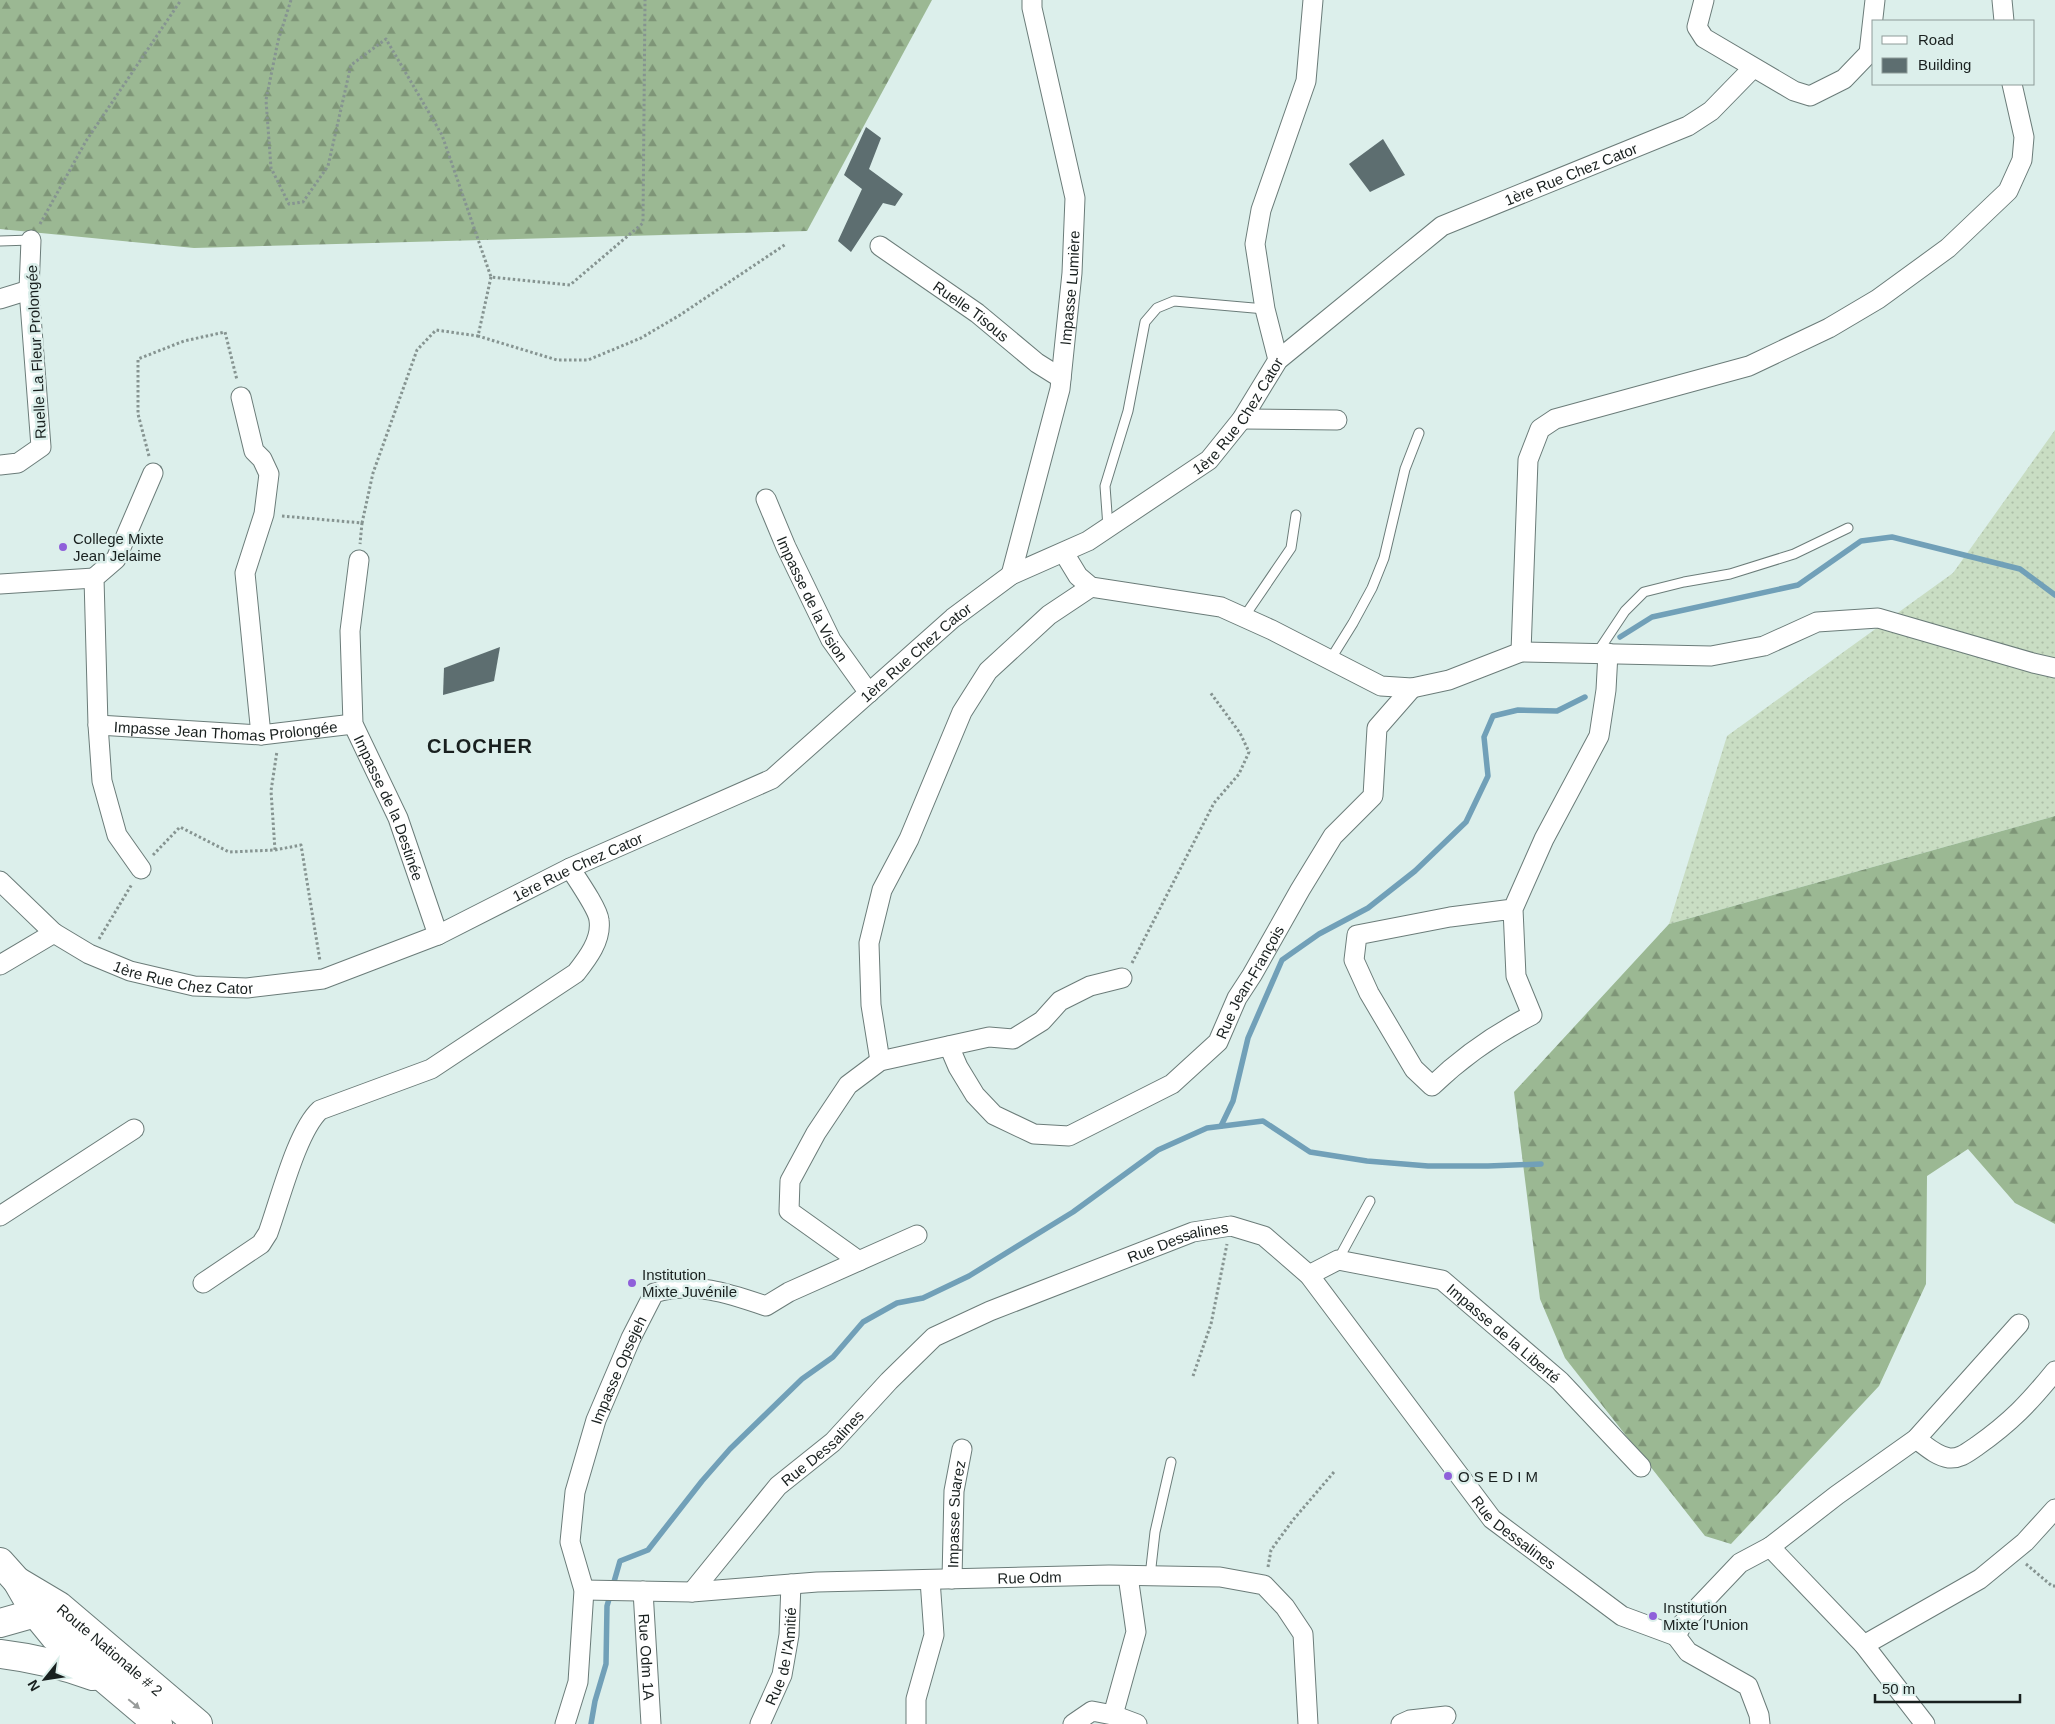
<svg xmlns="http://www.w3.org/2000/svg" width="2055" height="1724" viewBox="0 0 2055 1724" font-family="Helvetica,sans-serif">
  <defs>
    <pattern id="grass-dots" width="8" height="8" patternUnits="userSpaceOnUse" patternTransform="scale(1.25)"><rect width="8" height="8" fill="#c9ddc3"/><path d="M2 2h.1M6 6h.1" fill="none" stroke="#acbda7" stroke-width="1.8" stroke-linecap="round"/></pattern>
    <pattern id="forest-firs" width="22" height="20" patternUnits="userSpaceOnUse" patternTransform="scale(1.25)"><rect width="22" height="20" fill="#9bb893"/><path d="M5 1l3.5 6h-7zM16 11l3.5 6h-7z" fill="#7e9577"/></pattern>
  </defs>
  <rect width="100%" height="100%" fill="#dcefeb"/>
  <!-- grass -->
  <polygon fill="url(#grass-dots)" points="2055,430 2055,816 1669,924 1727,736 1953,573"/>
  <!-- forest -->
  <g fill="url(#forest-firs)">
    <polygon points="0,0 932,0 807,231 194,248 0,229"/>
    <polygon points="2055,816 2055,1224 2015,1203 1968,1149 1927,1176 1926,1284 1879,1386 1731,1544 1705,1536 1565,1358 1540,1299 1514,1092 1669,924"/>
  </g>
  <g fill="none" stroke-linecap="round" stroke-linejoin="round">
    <!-- stream -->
    <g stroke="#71a0b8" stroke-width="5.5">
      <polyline points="1620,637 1652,617 1798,585 1861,541 1892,537 2020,569 2055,595"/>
      <polyline points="1221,1126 1233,1101 1248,1038 1282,960 1319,934 1368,908 1415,871 1466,822 1488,776 1484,737 1493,716 1518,710 1557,711 1585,697"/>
      <polyline points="591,1724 595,1701 606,1664 607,1606 620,1561 648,1550 702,1481 730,1449 802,1379 833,1357 863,1322 897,1303 923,1298 969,1276 1073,1212 1158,1150 1207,1128 1263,1121 1310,1152 1367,1161 1428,1166 1488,1166 1541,1164"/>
    </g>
  </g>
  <!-- building -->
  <g fill="#5d6e70">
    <polygon points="866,127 881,138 869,169 903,194 895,206 883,203 851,252 838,241 862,189 844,175"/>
    <polygon points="1383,139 1405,175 1370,192 1349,164"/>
    <polygon points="500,647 494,681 443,695 444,668"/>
  </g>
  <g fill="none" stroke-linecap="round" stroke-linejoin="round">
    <defs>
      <g id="service">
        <polyline points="0,241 31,240"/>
        <polyline points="1108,527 1105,486 1128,411 1145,322 1157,308 1174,301 1265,309"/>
        <polyline points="1244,617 1291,548 1296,515"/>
        <polyline points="1607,652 1601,647 1625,611 1644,592 1684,582 1730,574 1794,554 1848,528"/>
        <polyline points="1330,660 1353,623 1372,588 1384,558 1405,469 1419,433"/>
        <polyline points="1338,1260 1370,1201"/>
        <polyline points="1150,1576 1155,1532 1171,1462"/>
      </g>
      <g id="minor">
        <polyline points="1704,0 1697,27 1704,38 1794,91 1810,96 1844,79 1869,53 1875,0"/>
        <polyline points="2002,0 2004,21"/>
        <path id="s1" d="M 880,246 L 977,313 L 1037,363 L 1061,378"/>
        <polyline points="0,299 29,290"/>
        <polyline points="1278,360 1265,309 1255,244 1261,210 1306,81 1313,0"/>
        <polyline points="241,397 254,451 262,459 269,474 264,514 245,573 261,735"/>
        <polyline points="1242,419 1337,420"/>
        <polyline points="0,465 18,463 41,447 29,290 31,240"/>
        <path id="s2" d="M 766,499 L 786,547 L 831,640 L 869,693"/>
        <polyline points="1064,553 1078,576 1091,587 1221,607 1272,630 1381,686 1412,688 1449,680 1521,652 1711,656 1764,646 1817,622 1878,618 2033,663 2055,668"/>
        <path id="s3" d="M 359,560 L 350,631 L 353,724 L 398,818 L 438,935"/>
        <path id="s4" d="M 1011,575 L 1060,389 L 1072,273 L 1075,198 L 1032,8 L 1032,0"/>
        <polyline points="0,584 94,578"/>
        <polyline points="1521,652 1528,460 1540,429 1555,419 1749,366 1829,328 1878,299 1948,248 2008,191 2022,160 2024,137 2012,84"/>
        <path id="s5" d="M 98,725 L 261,735 L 353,724"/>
        <polyline points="141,869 117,835 102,781 98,725 94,578 116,559 153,473"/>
        <path id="s6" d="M 0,881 L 54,933 L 89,954 L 130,971 L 194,986 L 247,988 L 323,979 L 438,935 L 570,868 L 772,779 L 953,618 L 1011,575 L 1088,541 L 1209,460 L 1242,419 L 1278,360 L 1442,226 L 1688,126 L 1711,111 L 1753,68"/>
        <path d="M 1513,909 L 1450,917 L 1357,935 L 1354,960 L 1369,993 L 1414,1069 L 1432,1086 C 1462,1057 1495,1034 1532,1015 L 1516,976 L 1513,909 L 1544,839 L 1599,736 L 1606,690 L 1608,653"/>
        <polyline points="0,965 54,933"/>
        <path id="s7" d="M 949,1046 L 958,1067 L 975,1095 L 994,1115 L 1034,1134 L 1069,1136 L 1172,1084 L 1218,1042 L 1237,998 L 1252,975 L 1300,890 L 1333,836 L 1373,796 L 1377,728 L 1412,688"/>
        <polyline points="880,1061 871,1005 869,943 882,890 909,839 962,712 988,671 1049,615 1091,587"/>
        <polyline points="0,1216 134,1129"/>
        <polyline points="859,1261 789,1211 790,1181 816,1133 848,1085 880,1061 989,1037 1013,1039 1042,1021 1060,1001 1090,986 1122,978"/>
        <path id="s8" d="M 1309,1275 L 1338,1260 L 1442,1280 L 1560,1381 L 1641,1467"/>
        <path d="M 203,1283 L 261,1244 L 268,1233 C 280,1200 297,1131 320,1110 L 431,1069 L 576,973 C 587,959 602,940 599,920 C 598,909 577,879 570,868"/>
        <path d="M 1916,1439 C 1926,1446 1936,1456 1949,1458 C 1960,1459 1968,1452 1977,1446 C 2011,1422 2029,1403 2055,1371"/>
        <polyline points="1770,1547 1837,1495 1916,1439 2019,1324"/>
        <path id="s9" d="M 952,1579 L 954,1491 L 962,1449"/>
        <path id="s10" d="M 584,1590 L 692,1592 L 817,1582 L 1109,1575 L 1220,1577 L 1264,1585 L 1285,1607 L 1303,1634 L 1308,1724"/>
        <path id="s11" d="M 643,1591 L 651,1724"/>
        <path id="s12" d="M 692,1592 L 778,1486 L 833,1442 L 889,1381 L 934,1337 L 990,1311 L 1193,1232 L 1231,1226 L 1264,1236 L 1309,1275 L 1492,1519 L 1622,1616 L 1676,1636"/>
        <polyline points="1864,1645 1980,1579 2025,1542 2055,1509"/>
        <polyline points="1113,1715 1136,1632 1128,1576"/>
        <path id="s13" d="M 565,1724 L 578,1682 L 584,1590 L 570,1542 L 575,1492 L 596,1420 L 631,1338 L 654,1293 C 693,1281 728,1293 766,1306 L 789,1292 L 917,1235"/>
        <path id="s14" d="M 760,1724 L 782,1675 L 789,1635 L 791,1584"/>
        <polyline points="916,1724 916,1699 934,1635 930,1580"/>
        <polyline points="1073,1724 1092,1711 1113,1715 1137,1724"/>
        <polyline points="1401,1724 1410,1720 1446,1716"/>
        <polyline points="1760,1724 1759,1715 1748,1686 1688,1652 1676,1636 1683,1623 1740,1563 1770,1547 1864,1645 1925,1724"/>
      </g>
      <g id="primary">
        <polyline points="0,1562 17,1581 36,1614 54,1636 158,1724"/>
        <path id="s15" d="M 17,1581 L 59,1606 L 198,1724"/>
        <polyline points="0,1623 53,1608"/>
        <path d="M 0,1654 C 33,1658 62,1665 93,1676"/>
      </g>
    </defs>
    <!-- service casing -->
    <use href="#service" stroke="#6b7c79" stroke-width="11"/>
    <!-- minor casing -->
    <use href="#minor" stroke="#6b7c79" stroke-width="21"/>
    <!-- primary casing -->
    <use href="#primary" stroke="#6b7c79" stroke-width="30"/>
    <!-- path -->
    <g stroke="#869491" stroke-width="3" stroke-dasharray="2.5 2.5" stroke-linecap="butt">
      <polyline points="291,0 278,41 266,100 271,168 289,204 303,202 328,166 351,65 386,39 442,135 491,277 570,285 643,223 645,0"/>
      <polyline points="40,224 86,141 181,0"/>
      <polyline points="491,277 478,336 557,360 588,360 641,338 680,315 786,244"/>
      <polyline points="149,456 138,414 138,359 184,341 225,332 237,380"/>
      <polyline points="282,516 362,523 360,544"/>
      <polyline points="362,523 373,473 417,350 436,330 478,336"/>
      <polyline points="275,850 301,845 320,961"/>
      <polyline points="153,855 180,827 229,852 275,850 271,791 277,751"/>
      <polyline points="99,939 132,884"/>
      <polyline points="1132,963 1214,803 1239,774 1249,752 1240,733 1210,692"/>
      <polyline points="1193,1376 1211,1324 1227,1244"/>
      <polyline points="2026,1564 2052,1586 2055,1586"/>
      <polyline points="1268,1567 1271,1550 1293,1520 1334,1472"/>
    </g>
    <!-- service -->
    <use href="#service" stroke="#fff" stroke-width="9"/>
    <!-- minor -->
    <use href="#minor" stroke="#fff" stroke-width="19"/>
    <!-- primary -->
    <use href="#primary" stroke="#fff" stroke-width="28"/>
  </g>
  <!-- one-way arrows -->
  <defs><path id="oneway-solid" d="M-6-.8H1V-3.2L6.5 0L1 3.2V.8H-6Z" transform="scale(1.25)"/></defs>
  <use fill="#989b9a" href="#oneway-solid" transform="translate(134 1704) rotate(40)"/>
  <!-- markers -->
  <g fill="#8f60da" stroke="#dcefeb" stroke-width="2">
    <circle cx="63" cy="547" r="5"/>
    <circle cx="632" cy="1283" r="5"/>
    <circle cx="1448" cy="1476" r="5"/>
    <circle cx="1653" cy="1616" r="5"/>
  </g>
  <g text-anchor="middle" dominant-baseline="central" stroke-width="5" stroke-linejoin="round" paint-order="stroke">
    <!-- street labels -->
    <g font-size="15" fill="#19201f" stroke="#dcefeb">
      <text stroke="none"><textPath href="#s6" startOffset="1864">1ère Rue Chez Cator</textPath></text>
      <text stroke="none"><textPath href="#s4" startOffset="294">Impasse Lumière</textPath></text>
      <text stroke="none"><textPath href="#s1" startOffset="112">Ruelle Tisous</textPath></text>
      <text transform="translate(36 352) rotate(-93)">Ruelle La Fleur Prolongée</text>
      <text stroke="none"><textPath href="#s6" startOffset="1444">1ère Rue Chez Cator</textPath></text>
      <text stroke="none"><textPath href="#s2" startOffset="110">Impasse de la Vision</textPath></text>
      <text stroke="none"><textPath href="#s6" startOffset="1039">1ère Rue Chez Cator</textPath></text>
      <text stroke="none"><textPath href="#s5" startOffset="128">Impasse Jean Thomas Prolongée</textPath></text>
      <text stroke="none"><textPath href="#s3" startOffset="256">Impasse de la Destinée</textPath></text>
      <text stroke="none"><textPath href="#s6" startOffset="634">1ère Rue Chez Cator</textPath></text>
      <text stroke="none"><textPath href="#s6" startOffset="214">1ère Rue Chez Cator</textPath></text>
      <text stroke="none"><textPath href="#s7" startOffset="408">Rue Jean-François</textPath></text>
      <text stroke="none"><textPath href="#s12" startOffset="615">Rue Dessalines</textPath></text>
      <text stroke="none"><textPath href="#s8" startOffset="220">Impasse de la Liberté</textPath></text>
      <text stroke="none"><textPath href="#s13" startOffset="366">Impasse Opsejeh</textPath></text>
      <text stroke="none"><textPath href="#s12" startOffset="195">Rue Dessalines</textPath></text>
      <text stroke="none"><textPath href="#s9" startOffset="65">Impasse Suarez</textPath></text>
      <text stroke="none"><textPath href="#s12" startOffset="1095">Rue Dessalines</textPath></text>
      <text stroke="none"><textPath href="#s10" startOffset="446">Rue Odm</textPath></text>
      <text stroke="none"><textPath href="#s15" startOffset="116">Route Nationale # 2</textPath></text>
      <text stroke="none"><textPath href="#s14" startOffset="72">Rue de l'Amitié</textPath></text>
      <text stroke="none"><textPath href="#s11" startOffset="66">Rue Odm 1A</textPath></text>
    </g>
    <!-- poi labels -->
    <g font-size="15" fill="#19201f" stroke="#dcefeb" text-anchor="start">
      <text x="73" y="538">College Mixte<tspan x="73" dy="17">Jean Jelaime</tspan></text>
      <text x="642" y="1274">Institution<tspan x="642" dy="17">Mixte Juvénile</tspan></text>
      <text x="1458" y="1476">O S E D I M</text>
      <text x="1663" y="1607">Institution<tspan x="1663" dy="17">Mixte l'Union</tspan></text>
    </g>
    <!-- district labels -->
    <g font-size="20" font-weight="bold" letter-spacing="1" fill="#19201f" stroke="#dcefeb">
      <text x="480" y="746">CLOCHER</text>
    </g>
  </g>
  <!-- legend -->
  <rect x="1872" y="20" width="162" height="65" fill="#dcefeb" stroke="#8e9c99"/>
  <rect x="1882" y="36" width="25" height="8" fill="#ffffff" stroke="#8e9c99"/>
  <text x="1918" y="45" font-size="15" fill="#19201f">Road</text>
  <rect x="1882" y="58" width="25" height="15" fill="#5d6e70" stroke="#8e9c99"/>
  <text x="1918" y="70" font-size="15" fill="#19201f">Building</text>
  <!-- north arrow -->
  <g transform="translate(45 1679) rotate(240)" stroke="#dcefeb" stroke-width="4" paint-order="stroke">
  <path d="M0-4L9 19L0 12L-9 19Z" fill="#19201f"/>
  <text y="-8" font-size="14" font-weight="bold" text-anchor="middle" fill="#19201f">N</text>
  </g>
  <!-- scale -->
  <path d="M1875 1694v8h145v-8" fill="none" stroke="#19201f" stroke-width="2.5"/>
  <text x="1882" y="1694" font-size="15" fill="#19201f" stroke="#dcefeb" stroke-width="4" paint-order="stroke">50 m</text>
</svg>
